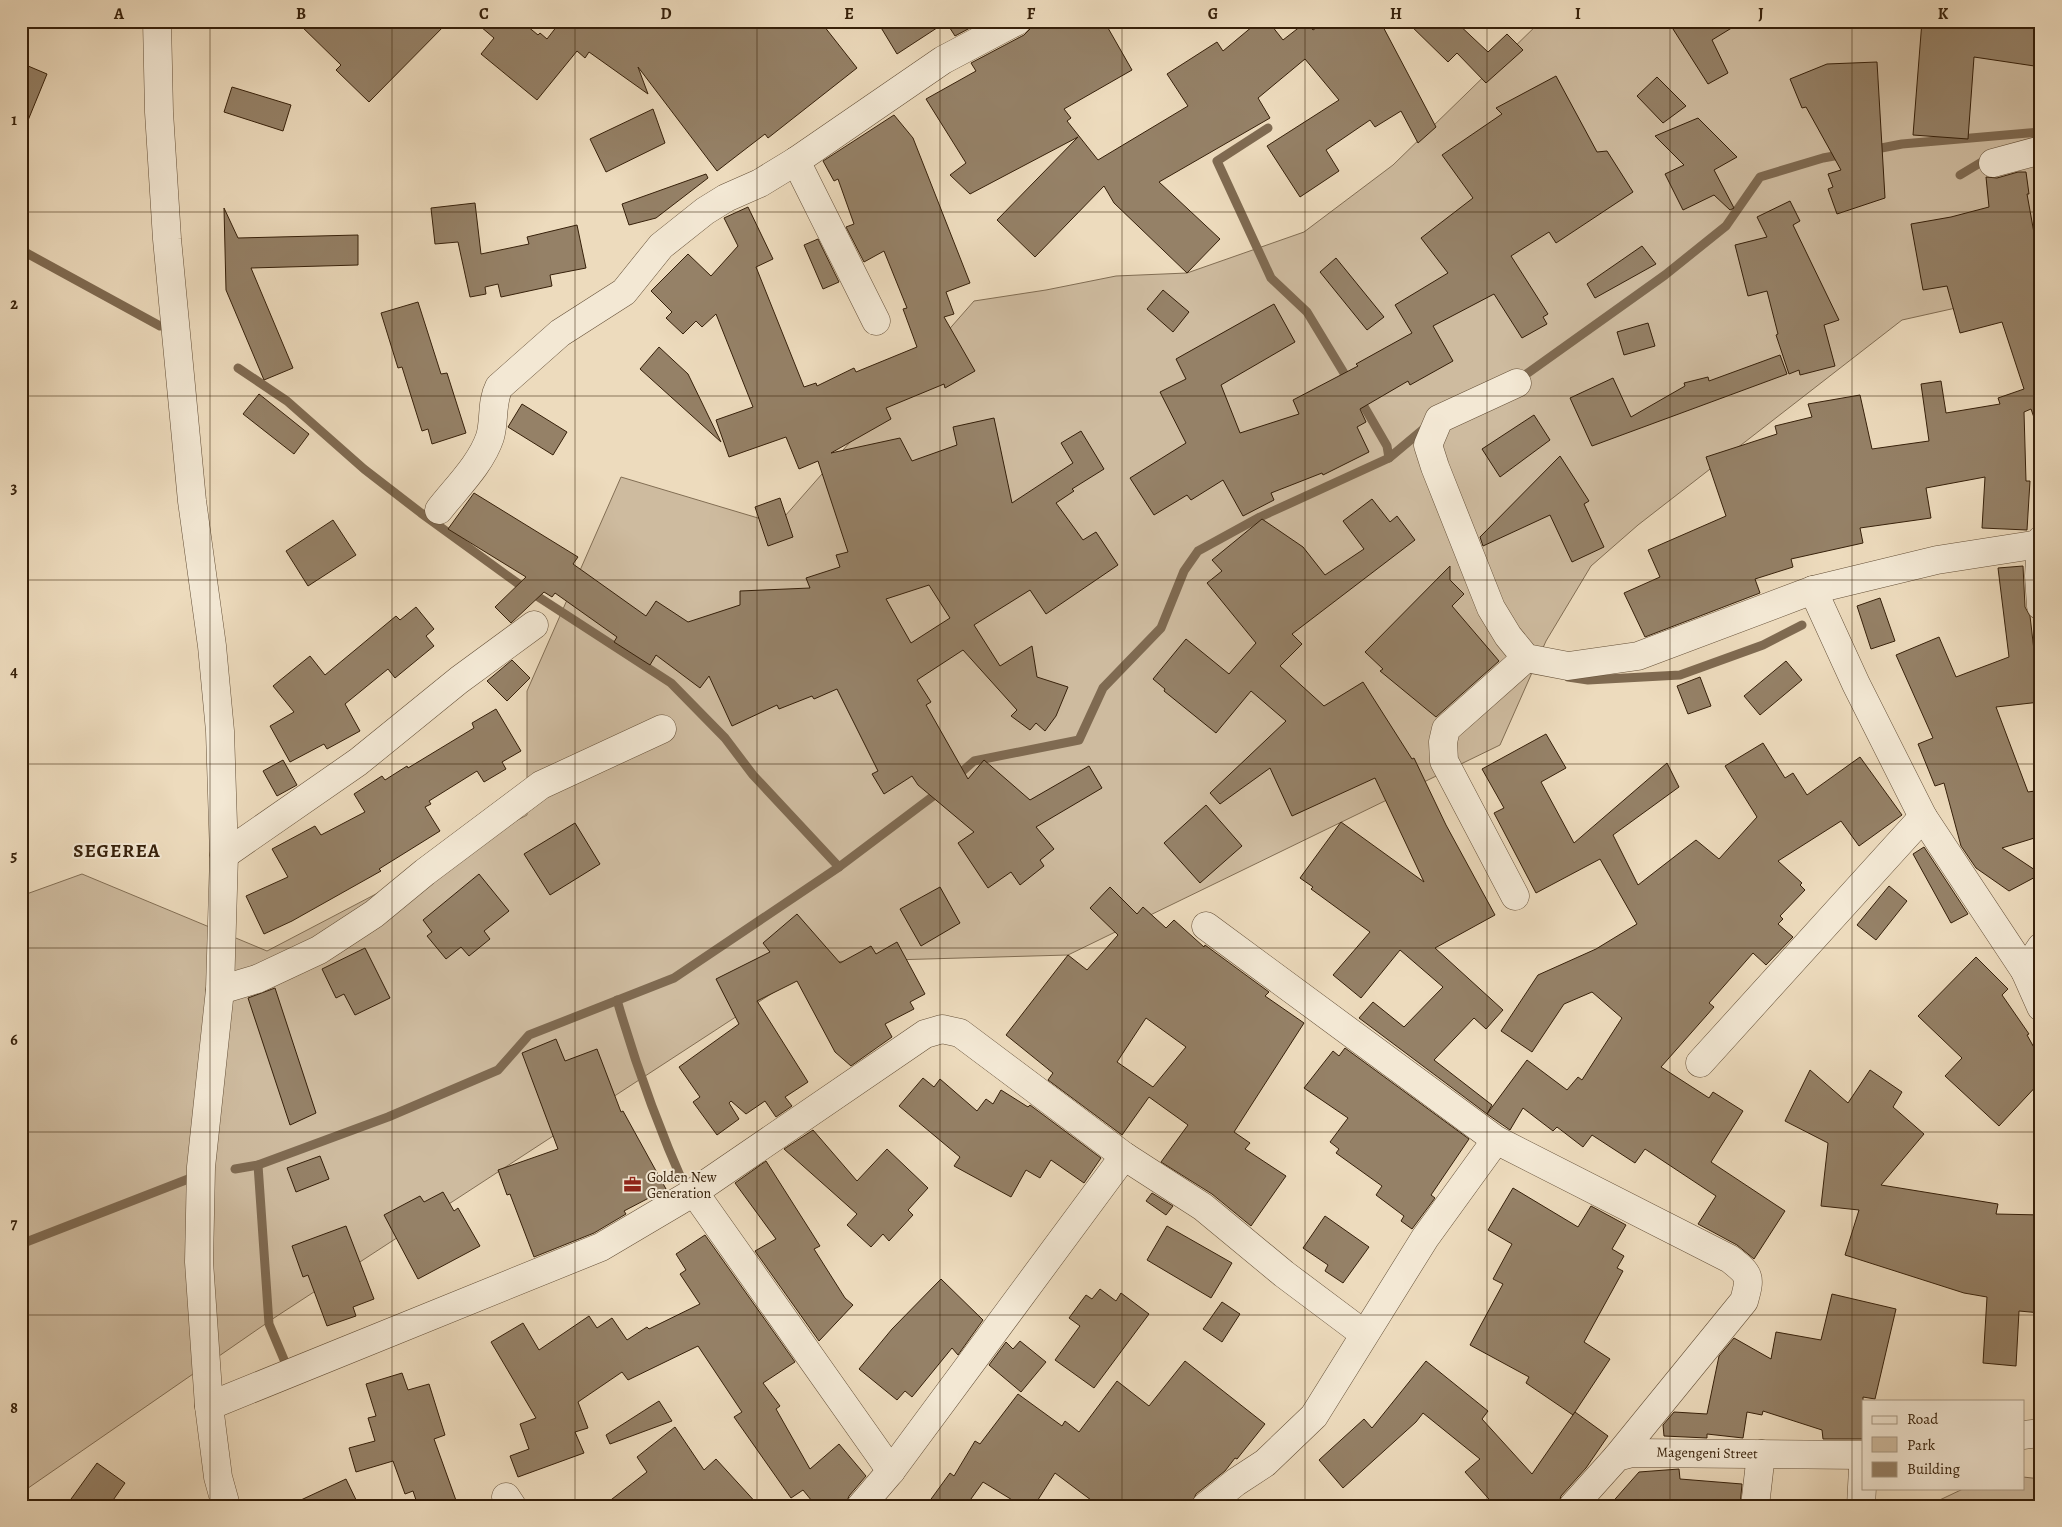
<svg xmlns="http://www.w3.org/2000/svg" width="2062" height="1527" viewBox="0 0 2062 1527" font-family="Alegreya,serif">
  <rect width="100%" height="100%" fill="#eddbbd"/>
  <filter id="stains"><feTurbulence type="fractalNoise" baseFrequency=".004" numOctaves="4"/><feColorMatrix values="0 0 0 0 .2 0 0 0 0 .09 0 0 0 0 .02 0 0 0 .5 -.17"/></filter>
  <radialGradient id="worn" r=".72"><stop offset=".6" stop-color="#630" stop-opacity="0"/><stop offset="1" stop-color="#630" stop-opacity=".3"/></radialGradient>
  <!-- green -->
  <g fill="#cebb9f" stroke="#826e54">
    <polygon points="1541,21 2041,21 2041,289 1902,320 1638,525 1591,566 1546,641 1500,745 1068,955 820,962 274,1318 21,1493 21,896 82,874 267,951 527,815 527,691 621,477 778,524 974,301 1046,290 1116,276 1187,273 1304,232 1393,165"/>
    <polygon points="2023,1477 2041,1479 2041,1506 1927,1506 1965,1488 2023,1488"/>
  </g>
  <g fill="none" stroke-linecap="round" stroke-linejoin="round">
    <!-- stream -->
    <g stroke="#7f6a51" stroke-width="9">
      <polyline points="1268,128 1217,161 1271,278 1307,312 1350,383"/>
      <polyline points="1871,150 1902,144 2041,132"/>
      <polyline points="1960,175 1990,157"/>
      <polyline points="21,250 160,326"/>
      <polyline points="238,368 287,401 364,469 421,513 520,585 671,683 725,738 753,775 839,867 940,791"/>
      <polyline points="1518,380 1665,275 1726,226 1760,177 1823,158 1845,154"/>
      <polyline points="1358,396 1387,446 1389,458"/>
      <polyline points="1568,677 1588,680 1680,675 1763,645 1802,625"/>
      <polyline points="956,777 974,761 1079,740 1103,688 1161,628 1184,571 1198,551 1260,517 1389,458 1426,427"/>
      <path d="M 617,1000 C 636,1066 659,1129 687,1192"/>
      <polyline points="258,1165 269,1324 285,1362"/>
      <polyline points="235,1169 258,1165 388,1117 498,1070 529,1035 674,978 839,867"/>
      <polyline points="21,1244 196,1176"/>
    </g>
  </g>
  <!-- building -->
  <g fill="#958167" stroke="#36200a" fill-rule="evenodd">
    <polygon points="296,21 449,21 369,102 336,70 341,65"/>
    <polygon points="474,21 521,21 538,35 540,33 547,39 561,21 820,21 857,68 768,138 765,134 717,171 638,67 648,94 589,52 585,58 577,51 537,100 481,54 494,38"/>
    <polygon points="877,21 983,21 955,36 946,22 897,54"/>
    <polygon points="1033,21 1104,21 1132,70 1064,109 1071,118 1067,121 1098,160 1188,106 1167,74 1217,42 1223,51 1259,21 1268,21 1283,40 1306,22 1313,30 1327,21 1380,21 1436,127 1418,143 1401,111 1375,127 1370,120 1326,150 1339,171 1300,197 1267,146 1339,100 1305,59 1258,98 1270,118 1159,182 1220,239 1187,273 1114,203 1104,186 1035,257 997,220 1078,137 970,194 950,175 966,163 926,99 976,71 971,63 1024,35 1030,29"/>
    <polygon points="1406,21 1455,21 1488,52 1507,34 1523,50 1486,83 1457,53 1448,62"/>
    <polygon points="1685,21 1743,21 1712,40 1728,73 1708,84 1673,29"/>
    <polygon points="1922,21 2041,21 2041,67 1974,57 1968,139 1913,135"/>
    <polygon points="1877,62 1885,198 1837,214 1828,189 1833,187 1828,174 1841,170 1806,107 1802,108 1790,79 1827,64"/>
    <polygon points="21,63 47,74 22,135 21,135"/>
    <polygon points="1556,76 1597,152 1607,151 1633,192 1556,243 1549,232 1511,256 1548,314 1543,317 1547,324 1522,338 1494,294 1433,326 1453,361 1410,385 1408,381 1360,409 1366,422 1357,427 1369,452 1323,475 1322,473 1271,493 1274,500 1243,516 1223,480 1191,500 1187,495 1154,515 1130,478 1186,443 1160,392 1186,379 1176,359 1274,304 1295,342 1221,385 1240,433 1299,414 1293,400 1358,366 1356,364 1412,333 1395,305 1448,273 1421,238 1473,198 1442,155 1502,114 1496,108"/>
    <polygon points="1657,77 1686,106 1663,123 1637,96"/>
    <polygon points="232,87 291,105 283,131 224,112"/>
    <polygon points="653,109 665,143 606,172 590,139"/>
    <path d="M 894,115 L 913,138 L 970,283 L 946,292 L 954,314 L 944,317 L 975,371 L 945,388 L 944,384 L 886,408 L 891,419 L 831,453 L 900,438 L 912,461 L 957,445 L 953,427 L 994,418 L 1012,503 L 1073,463 L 1061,443 L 1081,431 L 1104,469 L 1072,489 L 1074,491 L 1056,503 L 1083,540 L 1096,532 L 1118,565 L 1046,614 L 1030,590 L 974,625 L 1000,666 L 1032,646 L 1037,677 L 1068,687 L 1056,716 L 1045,731 L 1036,723 L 1030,730 L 1011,716 L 1017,710 L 963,650 L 917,680 L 931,702 L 926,705 L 968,779 L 984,760 L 1030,800 L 1089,766 L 1102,788 L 1036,827 L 1054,849 L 1040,860 L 1044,866 L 1020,885 L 1011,872 L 988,888 L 958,843 L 974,832 L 918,785 L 912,776 L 884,794 L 872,774 L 878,771 L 837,689 L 814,699 L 812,696 L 779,709 L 777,705 L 732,726 L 709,676 L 700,688 L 656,655 L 650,665 L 614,642 L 617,637 L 555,593 L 552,597 L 544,592 L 511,623 L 495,607 L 526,577 L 448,529 L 474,493 L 578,557 L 573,564 L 646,616 L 656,601 L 688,622 L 740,605 L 740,591 L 810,588 L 806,578 L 840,567 L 836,555 L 848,552 L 818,461 L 799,469 L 786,437 L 729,457 L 716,420 L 753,407 L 716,314 L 702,327 L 696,321 L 683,334 L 666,318 L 672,312 L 651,291 L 688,254 L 711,276 L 738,246 L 724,218 L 748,207 L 773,259 L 756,267 L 804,387 L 816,383 L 817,386 L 854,368 L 856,372 L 917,347 L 903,309 L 907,308 L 884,251 L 864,262 L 846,227 L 854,224 L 838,179 L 834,181 L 823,161 ZM 929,585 L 950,618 L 911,643 L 886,599 Z"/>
    <polygon points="1698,118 1737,157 1714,170 1734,208 1730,210 1714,195 1683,210 1665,174 1684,165 1655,136"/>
    <polygon points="2018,172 2026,172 2029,194 2027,194 2041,272 2041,425 2037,426 2031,409 2024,412 2026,481 2030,481 2027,530 1982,528 1985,477 1926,488 1931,518 1860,528 1863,543 1791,559 1793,567 1755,579 1760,593 1645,637 1624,593 1660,577 1648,550 1726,516 1706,457 1777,434 1775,426 1812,417 1808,404 1860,395 1872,449 1929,441 1921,384 1941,381 1946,413 2000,404 1998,398 2024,389 2002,322 1960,333 1947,286 1923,290 1911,224 1951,217 1989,207 1986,177 1997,178"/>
    <polygon points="706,174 708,178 656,218 629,225 622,204"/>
    <polygon points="1790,201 1800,221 1793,225 1839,320 1824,325 1835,366 1800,375 1799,370 1789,374 1776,335 1778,334 1767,291 1748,296 1735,245 1767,237 1757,217"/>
    <polygon points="475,203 481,254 529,244 527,237 577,225 586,268 550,275 552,286 501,297 498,284 485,287 486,294 470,297 458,242 435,244 431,208"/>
    <polygon points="224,208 238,238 358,235 358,265 251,268 293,368 264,380 226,290"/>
    <polygon points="818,239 839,282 823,289 804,245"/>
    <polygon points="1642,246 1656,264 1595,298 1587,284"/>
    <polygon points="1336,258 1384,317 1367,330 1320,272"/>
    <polygon points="1163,290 1189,312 1173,332 1147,309"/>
    <polygon points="418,302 441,374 447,373 466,433 432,444 428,429 422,431 402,367 398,368 381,313"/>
    <polygon points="1648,323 1655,346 1624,355 1617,332"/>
    <polygon points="659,347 688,374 721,442 640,369"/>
    <polygon points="1780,355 1787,374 1592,446 1570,398 1613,378 1631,417 1685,386 1684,383 1708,377 1709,381"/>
    <polygon points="259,394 309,434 294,454 243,414"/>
    <polygon points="522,404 567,432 553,455 508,427"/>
    <polygon points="1534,415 1550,440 1500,477 1482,449"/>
    <polygon points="1560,456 1589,501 1584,504 1604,547 1572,562 1550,515 1483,546 1480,537"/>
    <polygon points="780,498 793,537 768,546 755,507"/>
    <polygon points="1372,499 1390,522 1397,516 1415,540 1292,634 1302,644 1280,666 1324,706 1363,682 1412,759 1414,758 1446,825 1495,915 1435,948 1503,1010 1486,1029 1474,1018 1434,1060 1492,1105 1487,1114 1359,1018 1373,1002 1404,1027 1443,987 1400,950 1361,998 1333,975 1370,932 1311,889 1313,887 1300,878 1341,822 1424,882 1375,778 1292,816 1270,768 1220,804 1210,793 1286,721 1251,691 1216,733 1164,691 1165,689 1153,679 1186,639 1229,674 1256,643 1207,583 1222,571 1212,560 1262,519 1303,547 1325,575 1364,549 1343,521"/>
    <polygon points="333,520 356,555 308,586 286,551"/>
    <polygon points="1450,566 1450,580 1464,594 1452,606 1499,661 1436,717 1380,671 1383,669 1365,652"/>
    <polygon points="2023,566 2025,607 2030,616 2040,702 1996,707 2028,792 2041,790 2041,836 2002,848 2041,874 2009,891 1976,868 1961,846 1944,783 1935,786 1918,744 1933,738 1896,655 1939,637 1956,677 2009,657 1998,568"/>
    <polygon points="1880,598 1895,641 1871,649 1857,606"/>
    <polygon points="416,607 434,629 426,636 434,646 395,678 388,669 345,704 360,731 327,749 324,744 290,762 270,726 294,712 273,686 310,656 325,675 396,616 400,620"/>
    <polygon points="512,660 530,678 507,701 487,681"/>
    <polygon points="1786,661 1802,680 1760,715 1744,696"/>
    <polygon points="1700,677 1711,706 1688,714 1677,686"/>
    <polygon points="496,709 521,751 502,762 506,769 484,782 477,771 429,801 431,804 425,807 440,831 379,869 381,871 292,921 264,934 246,896 288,877 272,849 315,826 321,835 365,812 354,794 382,776 385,780 407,766 408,768 474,728 472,723"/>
    <polygon points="1546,734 1566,768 1541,782 1574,843 1667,763 1679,787 1613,835 1638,885 1696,840 1719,859 1757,817 1725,766 1763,743 1785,778 1793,773 1807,795 1860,757 1902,815 1859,846 1841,821 1778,861 1802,883 1800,885 1805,890 1780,916 1783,919 1778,924 1793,937 1766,965 1753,953 1709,1003 1714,1007 1661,1067 1709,1098 1713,1092 1743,1111 1711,1162 1785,1211 1754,1259 1737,1245 1698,1224 1716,1196 1645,1149 1635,1163 1592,1135 1583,1147 1557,1127 1553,1131 1523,1108 1510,1130 1487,1114 1527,1060 1567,1090 1578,1077 1582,1080 1622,1018 1592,992 1564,1004 1532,1052 1501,1031 1538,975 1596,949 1637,924 1600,859 1536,893 1494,813 1504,808 1482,769"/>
    <polygon points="283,760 297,785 277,796 263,771"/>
    <polygon points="1206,805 1242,846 1200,883 1164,843"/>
    <polygon points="575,823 600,864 550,895 524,854"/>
    <polygon points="1924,847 1968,914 1951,923 1913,854"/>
    <polygon points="479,874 509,911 484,931 490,939 469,956 461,947 446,959 427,936 432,932 423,920"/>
    <polygon points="1889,886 1907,901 1876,940 1857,925"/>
    <polygon points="940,887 960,923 921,946 900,909"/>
    <path d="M 1110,887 L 1137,914 L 1143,907 L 1166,928 L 1174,920 L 1204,947 L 1205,945 L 1269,992 L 1265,996 L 1304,1023 L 1234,1132 L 1250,1143 L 1245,1149 L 1286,1176 L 1251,1226 L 1212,1194 L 1161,1162 L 1188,1125 L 1149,1097 L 1122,1135 L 1048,1080 L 1053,1073 L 1006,1035 L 1068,955 L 1087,970 L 1118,935 L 1090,908 ZM 1146,1018 L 1186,1047 L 1153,1087 L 1117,1062 Z"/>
    <polygon points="797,914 840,963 871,946 876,954 897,942 925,994 910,1002 914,1009 885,1024 892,1037 851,1066 835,1052 797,981 757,1001 808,1082 785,1097 792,1106 776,1117 765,1101 746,1114 731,1101 729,1103 739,1119 717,1135 693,1102 700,1097 679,1067 739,1024 716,979 770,952 763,943"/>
    <polygon points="365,948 390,998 355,1015 344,994 336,998 322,969"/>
    <polygon points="1976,957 2008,989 2002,995 2029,1034 2027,1035 2041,1060 2041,1081 1999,1126 1945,1076 1962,1058 1918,1016"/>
    <polygon points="275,988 316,1113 290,1125 248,998"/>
    <polygon points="556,1039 565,1061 597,1049 621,1112 623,1111 666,1189 624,1211 626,1214 594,1233 534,1257 510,1194 507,1195 498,1170 558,1149 522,1053"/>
    <polygon points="1345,1048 1469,1139 1431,1195 1435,1198 1412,1229 1401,1221 1404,1216 1376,1195 1382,1186 1336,1153 1339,1149 1330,1142 1348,1118 1304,1088 1333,1051 1339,1056"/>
    <polygon points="1810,1070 1848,1103 1870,1070 1902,1092 1893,1107 1924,1134 1881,1185 1998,1204 1996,1214 2041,1215 2041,1313 2019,1311 2016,1366 1983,1363 1987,1297 1964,1293 1845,1255 1859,1210 1821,1206 1828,1143 1785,1121"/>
    <polygon points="923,1078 934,1087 940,1079 977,1111 986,1099 993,1104 1001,1090 1028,1107 1030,1105 1101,1158 1084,1183 1051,1160 1040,1178 1026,1170 1011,1197 954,1166 960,1157 899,1106"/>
    <polygon points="813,1130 857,1181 887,1149 928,1188 908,1210 913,1215 889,1241 883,1234 871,1247 847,1225 857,1214 784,1149"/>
    <polygon points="320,1156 329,1179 296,1192 287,1168"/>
    <polygon points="766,1161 820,1246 814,1249 845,1298 853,1305 819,1341 755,1251 776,1239 735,1183"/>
    <polygon points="1513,1188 1578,1227 1591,1206 1626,1225 1612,1249 1624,1256 1617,1268 1623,1271 1584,1342 1610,1359 1573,1415 1526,1383 1529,1377 1470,1345 1503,1284 1493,1279 1512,1244 1488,1230"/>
    <polygon points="443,1192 454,1211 458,1208 480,1246 418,1279 384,1215 420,1196 424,1202"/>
    <polygon points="1152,1193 1173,1206 1166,1215 1146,1201"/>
    <polygon points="1325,1216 1369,1247 1343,1283 1325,1271 1328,1265 1303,1248"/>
    <polygon points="346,1226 374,1299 353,1307 356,1316 327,1326 308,1275 303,1277 292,1246"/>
    <polygon points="1167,1226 1232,1263 1211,1298 1147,1260"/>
    <polygon points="705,1235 795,1362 763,1383 780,1406 776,1409 810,1469 839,1444 866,1476 849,1496 846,1504 816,1506 803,1490 791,1498 734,1417 742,1412 698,1346 628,1380 622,1372 578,1402 588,1428 575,1432 584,1453 518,1477 510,1456 529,1449 520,1424 536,1418 491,1342 523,1323 539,1350 589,1316 597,1328 612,1318 627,1340 647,1327 649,1329 700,1304 680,1274 686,1270 676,1254"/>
    <polygon points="941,1279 983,1320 958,1355 952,1348 912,1397 905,1391 897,1400 859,1369 892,1329"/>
    <polygon points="1100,1289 1116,1301 1121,1293 1149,1314 1094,1388 1055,1360 1080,1326 1069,1318 1086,1295 1092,1299"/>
    <polygon points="1832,1294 1896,1309 1875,1399 1863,1397 1863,1439 1823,1439 1822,1430 1763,1411 1762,1415 1747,1412 1743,1438 1707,1434 1707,1438 1664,1436 1663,1425 1674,1412 1707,1414 1719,1356 1734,1338 1771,1359 1776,1332 1821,1340"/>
    <polygon points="1222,1302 1240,1314 1222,1342 1203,1329"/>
    <polygon points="1020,1341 1046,1362 1021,1392 989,1365 1006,1342 1013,1349"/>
    <polygon points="1185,1361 1265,1424 1237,1459 1235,1458 1225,1471 1196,1494 1191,1506 1099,1506 1055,1473 1034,1506 1022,1506 983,1482 966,1506 926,1506 950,1473 954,1476 975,1441 980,1444 1018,1394 1062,1426 1065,1421 1079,1432 1117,1381 1149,1406"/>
    <polygon points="1426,1361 1488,1411 1482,1419 1532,1474 1575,1412 1608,1436 1586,1468 1561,1496 1558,1506 1495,1506 1465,1472 1480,1459 1423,1413 1416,1422 1343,1488 1319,1460 1364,1419 1372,1428"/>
    <polygon points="402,1373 408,1390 429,1384 445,1435 434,1439 458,1506 418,1506 413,1491 405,1494 393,1461 356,1472 349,1448 375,1441 368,1418 376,1416 366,1384"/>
    <polygon points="659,1401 672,1421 610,1444 606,1435"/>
    <polygon points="675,1427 704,1470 716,1459 759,1506 603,1506 647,1472 637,1457"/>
    <polygon points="97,1463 125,1483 109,1506 66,1506"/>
    <polygon points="1679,1469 1680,1479 1742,1484 1740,1506 1609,1506 1639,1472"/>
    <polygon points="346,1479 359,1506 288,1506"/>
  </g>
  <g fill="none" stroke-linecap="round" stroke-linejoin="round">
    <defs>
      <g id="minor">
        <polyline points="157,21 159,112 167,239 192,501 212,646 220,731 224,855 220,990 201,1167 199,1262 209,1406 218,1477 226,1506"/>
        <polyline points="796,161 876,321"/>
        <polyline points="1993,163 2041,150"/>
        <polyline points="1517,383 1439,419 1428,445 1435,467 1491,608 1508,636 1526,658 1568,666 1638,656 1813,590 1937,560 2040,544"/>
        <path d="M 439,510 C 456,488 481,464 490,437 C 495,420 491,403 499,387 L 560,333 L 624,292 L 661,246 L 705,211 L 726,198 L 760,183 L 796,161 L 943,60 L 1017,21"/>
        <polyline points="2041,540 2039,576 2041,606"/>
        <polyline points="1813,590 1856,684 1923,817 2025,971 2041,1007"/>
        <polyline points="224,855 358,762 459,680 534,625"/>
        <polyline points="1515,896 1444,761 1443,742 1446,729 1526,658"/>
        <path d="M 1206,926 L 1496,1140 L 1730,1259 C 1750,1275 1751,1276 1744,1301 L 1617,1457"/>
        <polyline points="2025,971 2041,947"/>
        <polyline points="220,990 257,979 319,950 374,914 425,872 541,785 662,729"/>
        <polyline points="1700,1063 1923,817"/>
        <polyline points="694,1192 891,1471"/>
        <polyline points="209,1406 601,1247 694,1192 925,1034 942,1029 960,1033 1124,1156 1203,1207 1284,1274 1364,1334"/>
        <polyline points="2023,1435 2041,1433"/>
        <polyline points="506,1497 512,1506"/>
        <polyline points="861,1506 891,1471 1124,1156"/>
        <polyline points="1206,1506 1236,1482 1265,1463 1314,1416 1425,1238 1496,1140"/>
        <polyline points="1573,1506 1617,1457 1632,1453 1863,1455"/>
        <polyline points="1755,1506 1761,1454"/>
        <polyline points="1861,1506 1863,1468"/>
      </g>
    </defs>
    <!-- minor casing -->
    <use href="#minor" stroke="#644f37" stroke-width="29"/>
    <!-- minor -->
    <use href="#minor" stroke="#f3e8d4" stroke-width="28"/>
  </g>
  <!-- grid -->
  <path fill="none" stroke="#36200a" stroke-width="1" stroke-opacity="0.55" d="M 210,21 L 210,1506M 392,21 L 392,1506M 575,21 L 575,1506M 757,21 L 757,1506M 940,21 L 940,1506M 1122,21 L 1122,1506M 1305,21 L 1305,1506M 1487,21 L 1487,1506M 1670,21 L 1670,1506M 1852,21 L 1852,1506M 21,212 L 2041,212M 21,396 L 2041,396M 21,580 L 2041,580M 21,764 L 2041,764M 21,948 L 2041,948M 21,1132 L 2041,1132M 21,1315 L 2041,1315"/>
  <!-- icons -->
  <defs>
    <symbol id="office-bare" viewBox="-9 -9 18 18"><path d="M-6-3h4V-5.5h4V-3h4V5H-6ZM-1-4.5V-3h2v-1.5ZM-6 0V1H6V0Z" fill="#8f2418" stroke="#f3e8d4" stroke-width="2.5" paint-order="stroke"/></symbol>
  </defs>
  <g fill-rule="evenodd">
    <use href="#office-bare" x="620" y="1172" width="25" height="25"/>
  </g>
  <g text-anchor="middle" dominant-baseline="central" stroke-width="4" stroke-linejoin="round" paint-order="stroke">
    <!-- poi labels -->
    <g font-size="14" fill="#36200a" stroke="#f3e8d4" text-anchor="start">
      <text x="647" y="1177">Golden New<tspan x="647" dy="16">Generation</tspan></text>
    </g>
    <!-- street labels -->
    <g font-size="14" fill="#36200a" stroke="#f3e8d4">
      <text transform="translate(1707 1453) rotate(1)">Magengeni Street</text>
    </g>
    <!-- district labels -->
    <g font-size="19" font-weight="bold" letter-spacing="1" fill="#36200a" stroke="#f3e8d4">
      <text x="117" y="851">SEGEREA</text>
    </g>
  </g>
  <!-- margin -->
  <rect width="2062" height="1527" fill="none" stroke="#eddbbd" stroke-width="55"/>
  <!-- legend -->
  <rect x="1862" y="1400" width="162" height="90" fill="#f3e8d4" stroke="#a79883"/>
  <rect x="1872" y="1416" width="25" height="8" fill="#f3e8d4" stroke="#a79883"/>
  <text x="1907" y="1424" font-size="15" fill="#36200a">Road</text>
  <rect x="1872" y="1437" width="25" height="15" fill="#cebb9f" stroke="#a79883"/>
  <text x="1907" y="1450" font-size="15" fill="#36200a">Park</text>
  <rect x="1872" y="1462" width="25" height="15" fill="#958167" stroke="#a79883"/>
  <text x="1907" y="1474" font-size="15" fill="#36200a">Building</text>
  <rect x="28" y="28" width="2006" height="1472" fill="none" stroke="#36200a" stroke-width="2"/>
  <g font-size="16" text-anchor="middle" font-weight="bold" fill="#36200a">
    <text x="119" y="19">A</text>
    <text x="301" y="19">B</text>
    <text x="484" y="19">C</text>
    <text x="666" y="19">D</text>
    <text x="849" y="19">E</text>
    <text x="1031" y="19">F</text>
    <text x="1213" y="19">G</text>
    <text x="1396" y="19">H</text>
    <text x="1578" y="19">I</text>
    <text x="1761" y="19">J</text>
    <text x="1943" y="19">K</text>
    <text x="14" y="125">1</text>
    <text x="14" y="309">2</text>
    <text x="14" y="493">3</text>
    <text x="14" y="677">4</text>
    <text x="14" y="861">5</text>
    <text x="14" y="1045">6</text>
    <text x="14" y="1229">7</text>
    <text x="14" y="1413">8</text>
  </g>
  <rect width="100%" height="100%" filter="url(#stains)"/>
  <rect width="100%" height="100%" fill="url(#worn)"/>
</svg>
